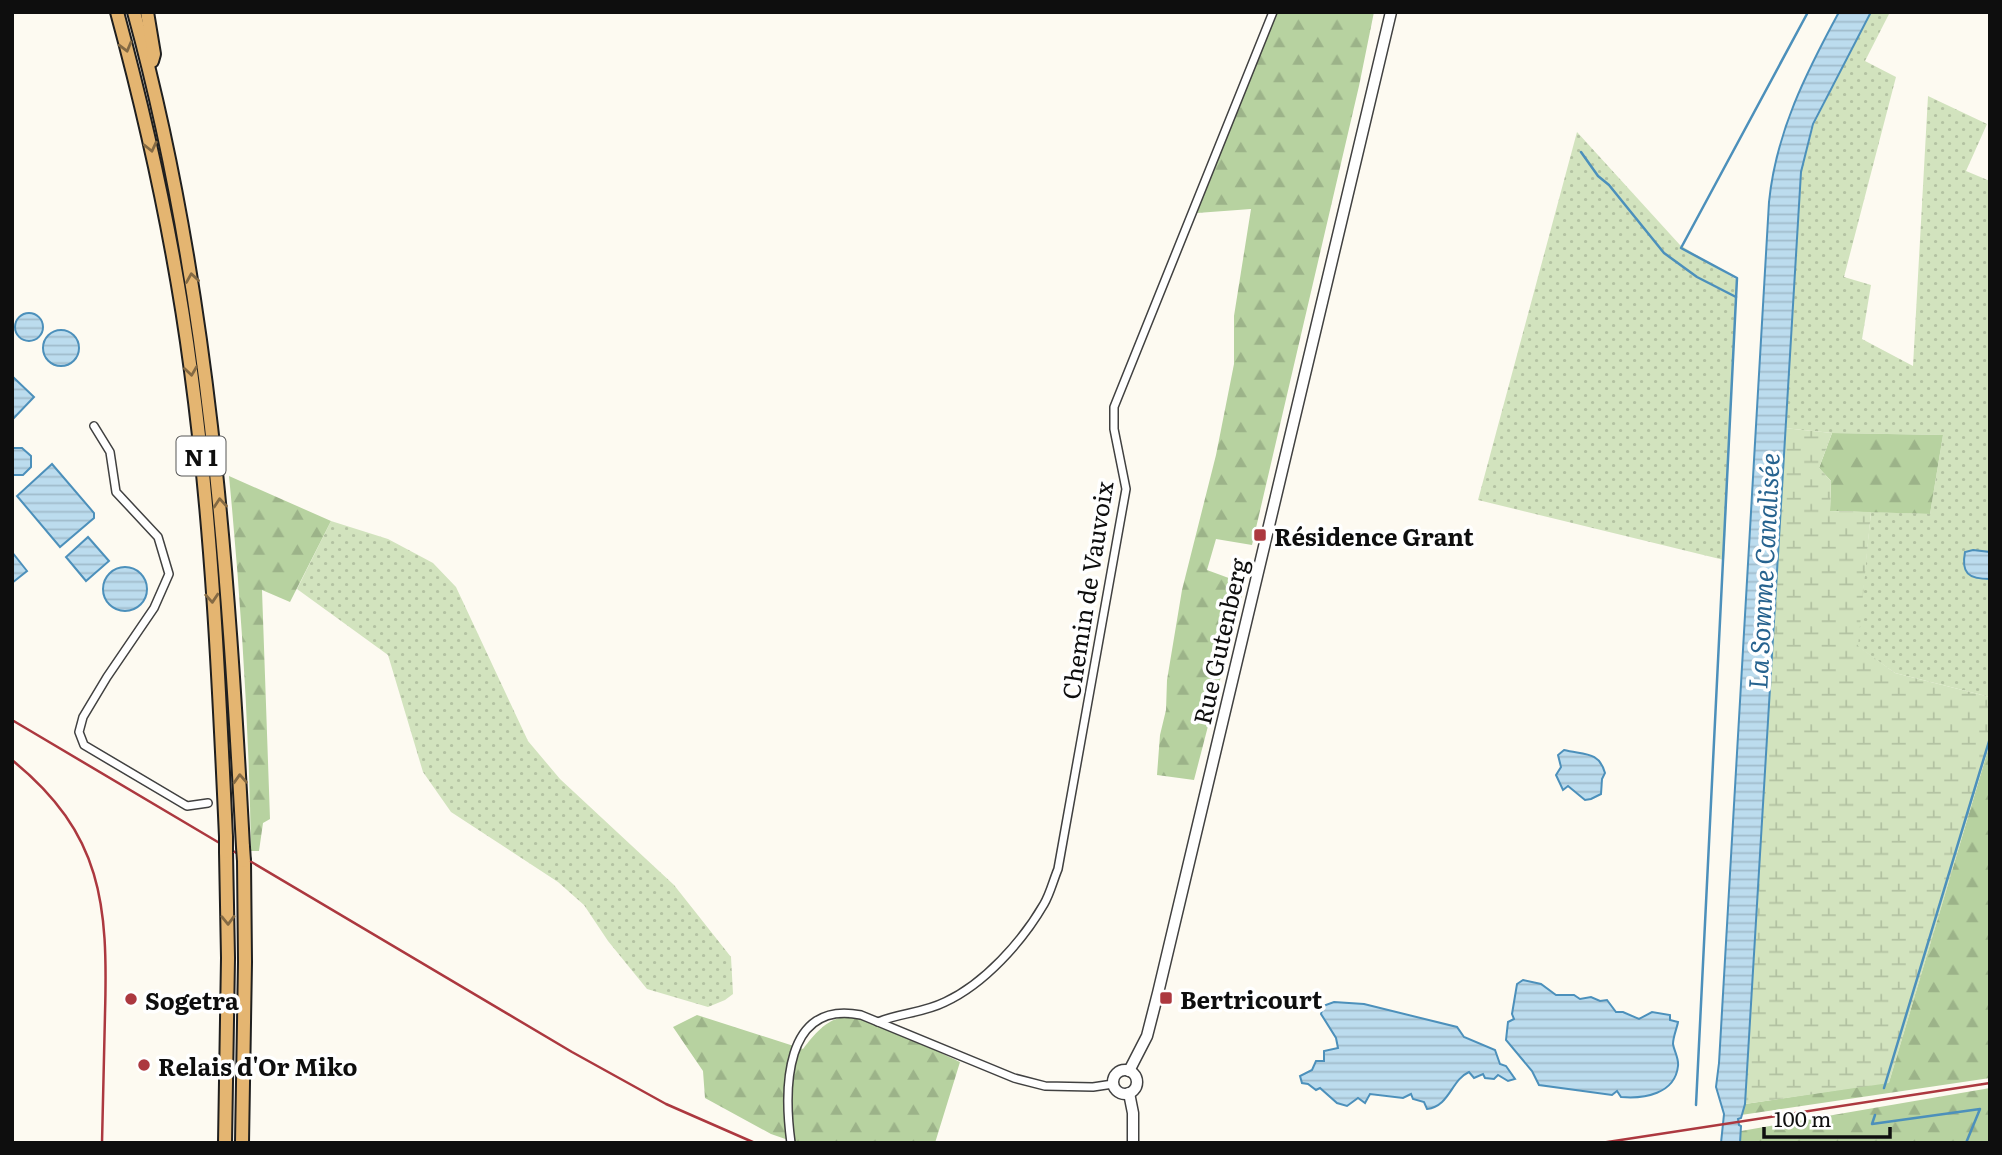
<svg xmlns="http://www.w3.org/2000/svg" width="2002" height="1155" viewBox="0 0 2002 1155" font-family="Literata,serif">
  <defs>
    <pattern id="grass-dots" width="8" height="8" patternUnits="userSpaceOnUse" patternTransform="scale(1.75)"><rect width="8" height="8" fill="#d2e3be"/><path d="M2 2h.1M6 6h.1" fill="none" stroke="#b3c2a2" stroke-width="1.8" stroke-linecap="round"/></pattern>
    <pattern id="forest-firs" width="22" height="20" patternUnits="userSpaceOnUse" patternTransform="scale(1.75)"><rect width="22" height="20" fill="#b7d2a0"/><path d="M5 1l3.5 6h-7zM16 11l3.5 6h-7z" fill="#9cb389"/></pattern>
    <pattern id="wetland-marsh" width="20" height="14" patternUnits="userSpaceOnUse" patternTransform="scale(1.75)"><rect width="20" height="14" fill="#d2e3be"/><path d="M1 5h8M5 5V1M11 12h8M15 12V8" fill="none" stroke="#b3c2a2"/></pattern>
    <pattern id="water-rules" width="6" height="5" patternUnits="userSpaceOnUse" patternTransform="scale(1.75)"><rect width="6" height="5" fill="#bcdcee"/><path d="M0 2.5h6" fill="none" stroke="#a0bccb"/></pattern>
  </defs>
  <rect width="100%" height="100%" fill="#fdfaf1"/>
  <!-- grass -->
  <g fill="url(#grass-dots)">
    <polygon points="1871,12 1890,12 1865,61 1896,77 1844,277 1871,285 1862,339 1913,366 1928,96 1987,124 1966,171 1990,181 1990,697 1895,673 1857,646 1871,512 1930,514 1943,435 1832,433 1784,428 1801,172 1814,124"/>
    <polygon points="1577,132 1680,245 1737,280 1724,560 1478,500"/>
    <polygon points="331,521 388,539 433,563 456,587 528,741 560,779 674,885 731,957 733,994 725,1000 708,1007 647,989 608,941 584,905 558,882 451,812 423,772 388,655 297,589"/>
  </g>
  <!-- forest -->
  <g fill="url(#forest-firs)">
    <polygon points="1277,12 1374,12 1359,86 1252,545 1216,539 1207,570 1245,584 1194,780 1157,775 1160,735 1166,710 1167,680 1182,590 1216,455 1234,364 1234,316 1251,209 1197,213"/>
    <polygon points="1832,433 1943,435 1930,514 1830,511 1831,481 1819,468"/>
    <path d="M 229,476 L 331,521 L 290,602 L 262,590 L 270,819 L 263,823 L 259,851 L 251,851 C 249,726 241,601 229,476 Z"/>
    <polygon points="1990,743 1990,1078 1741,1115 1745,1104 1889,1082"/>
    <path d="M 697,1015 L 803,1049 C 814,1035 825,1020 844,1017 C 865,1014 938,1052 960,1062 L 935,1143 L 797,1143 L 771,1134 L 705,1098 L 703,1071 L 673,1027 Z"/>
    <polygon points="1990,1088 1988,1143 1740,1143 1741,1131"/>
  </g>
  <!-- wetland -->
  <polygon fill="url(#wetland-marsh)" points="1784,428 1832,433 1819,468 1831,481 1830,511 1871,512 1858,646 1895,673 1990,697 1990,743 1889,1083 1745,1104"/>
  <!-- water -->
  <g fill="url(#water-rules)" stroke="#4c90bb" stroke-width="2">
    <path d="M 1839,12 L 1871,12 L 1813,124 L 1801,172 L 1745,1104 L 1741,1118 L 1738,1119 L 1739,1125 L 1741,1126 L 1740,1143 L 1721,1143 L 1724,1114 L 1716,1087 L 1719,1063 L 1769,202 C 1776,132 1806,73 1839,12 Z"/>
    <circle cx="29" cy="327" r="14"/>
    <circle cx="61" cy="348" r="18"/>
    <polygon points="12,376 34,397 12,420"/>
    <polygon points="12,448 22,448 31,456 31,467 23,475 12,475"/>
    <polygon points="52,464 94,513 94,518 60,547 17,496"/>
    <polygon points="88,537 109,561 86,581 66,557"/>
    <path d="M 1973,550 L 1990,552 L 1990,579 C 1968,579 1961,573 1965,552 Z"/>
    <polygon points="12,552 27,571 12,583"/>
    <circle cx="125" cy="589" r="22"/>
    <path d="M 1564,750 C 1584,755 1599,751 1605,773 L 1602,779 L 1601,794 L 1591,799 L 1585,800 L 1568,786 L 1563,790 L 1556,775 L 1561,767 L 1558,755 Z"/>
    <path d="M 1523,980 L 1541,984 L 1556,995 L 1574,995 L 1580,999 L 1591,997 L 1600,1001 L 1607,1000 L 1616,1012 L 1623,1012 L 1639,1019 L 1652,1012 L 1670,1015 L 1670,1020 L 1678,1022 C 1677,1028 1673,1037 1673,1044 C 1674,1051 1679,1058 1678,1066 C 1675,1094 1644,1099 1621,1097 L 1617,1091 L 1612,1095 L 1539,1085 L 1532,1071 L 1506,1040 L 1508,1022 L 1514,1019 L 1512,1014 L 1517,984 Z"/>
    <path d="M 1334,1002 L 1364,1004 L 1457,1027 L 1464,1037 L 1495,1050 L 1500,1064 L 1506,1066 L 1515,1079 L 1508,1081 L 1498,1075 L 1494,1079 L 1485,1078 L 1483,1074 L 1474,1078 L 1469,1072 C 1451,1080 1450,1106 1427,1109 L 1424,1102 L 1413,1099 L 1411,1094 L 1403,1098 L 1370,1094 L 1365,1103 L 1358,1098 L 1347,1106 L 1337,1103 L 1320,1088 L 1316,1090 L 1308,1084 L 1302,1083 L 1300,1076 L 1312,1070 L 1316,1061 L 1324,1061 L 1324,1051 L 1338,1048 L 1336,1038 L 1321,1014 L 1323,1006 Z"/>
  </g>
  <g fill="none" stroke-linecap="round" stroke-linejoin="round">
    <!-- stream -->
    <g stroke="#4c90bb" stroke-width="2.5">
      <polyline points="1581,152 1598,176 1609,185 1664,253 1697,277 1736,297"/>
      <polyline points="1884,1088 1990,738"/>
      <polyline points="1696,1105 1737,278 1681,248 1808,12"/>
      <polyline points="1875,1115 1872,1124 1980,1109 1966,1143"/>
    </g>
    <defs>
      <g id="minor">
        <polyline points="94,426 110,452 116,492 158,537 169,574 154,608 107,677 83,717 79,732 84,745 187,806 208,803"/>
        <path d="M 878,1022 C 900,1013 923,1013 945,1002 C 984,984 1022,942 1044,904 C 1050,894 1053,881 1058,869 L 1126,489 L 1114,429 L 1114,407 L 1273,12"/>
        <path d="M 791,1143 C 784,1091 783,999 861,1015 L 1014,1078 L 1045,1086 L 1093,1087 L 1113,1084"/>
      </g>
      <g id="tertiary">
        <circle cx="1125" cy="1082" r="12"/>
        <polyline points="1129,1071 1147,1036 1158,993 1391,12"/>
        <polyline points="1129,1093 1133,1113 1133,1143"/>
      </g>
      <g id="trunk">
        <path d="M 117,12 C 149,130 175,249 191,371 C 212,525 219,682 226,837"/>
        <path d="M 134,12 C 209,285 228,566 243,847"/>
        <polyline points="147,12 154,54 152,61"/>
        <polyline points="225,1143 228,958 226,852"/>
        <polyline points="242,1143 245,962 244,861"/>
      </g>
    </defs>
    <!-- minor casing -->
    <use href="#minor" stroke="#414141" stroke-width="10"/>
    <!-- tertiary casing -->
    <use href="#tertiary" stroke="#414141" stroke-width="13"/>
    <!-- trunk casing -->
    <use href="#trunk" stroke="#1f1f1f" stroke-width="16"/>
    <!-- minor -->
    <use href="#minor" stroke="#fff" stroke-width="7"/>
    <!-- tertiary -->
    <use href="#tertiary" stroke="#fff" stroke-width="10"/>
    <!-- trunk -->
    <use href="#trunk" stroke="#e4b571" stroke-width="12"/>
    <!-- rail -->
    <g stroke="#ac383f" stroke-width="2.5">
      <polyline points="12,720 572,1052 666,1104 755,1143"/>
      <path d="M 12,760 C 103,834 108,905 105,1014 C 104,1057 103,1100 102,1143"/>
      <polyline points="1601,1143 1990,1083"/>
    </g>
    <defs>
      <g id="trunk-bridge">
        <polyline points="226,837 226,852"/>
        <polyline points="243,847 244,861"/>
      </g>
    </defs>
    <!-- trunk-bridge casing -->
    <use href="#trunk-bridge" stroke="#1f1f1f" stroke-width="16" stroke-linecap="butt"/>
    <!-- trunk-bridge -->
    <use href="#trunk-bridge" stroke="#e4b571" stroke-width="12"/>
  </g>
  <!-- one-way arrows -->
  <defs><path id="oneway-chevron" d="M-2-3.5L2.5 0L-2 3.5" fill="none" stroke-width="1.6" stroke-linecap="round" stroke-linejoin="round" transform="scale(1.75)"/></defs>
  <g stroke="#846a44">
    <use href="#oneway-chevron" transform="translate(126 47) rotate(75)"/>
    <use href="#oneway-chevron" transform="translate(151 147) rotate(77)"/>
    <use href="#oneway-chevron" transform="translate(192 278) rotate(-99)"/>
    <use href="#oneway-chevron" transform="translate(191 371) rotate(82)"/>
    <use href="#oneway-chevron" transform="translate(220 503) rotate(-95)"/>
    <use href="#oneway-chevron" transform="translate(212 598) rotate(86)"/>
    <use href="#oneway-chevron" transform="translate(240 779) rotate(-93)"/>
    <use href="#oneway-chevron" transform="translate(228 920) rotate(89)"/>
  </g>
  <!-- markers -->
  <g fill="#ac383f" stroke="#fff" stroke-width="2.5">
    <rect x="1253" y="528" width="14" height="14" rx="3.5"/>
    <rect x="1159" y="991" width="14" height="14" rx="3.5"/>
    <circle cx="131" cy="999" r="7"/>
    <circle cx="144" cy="1065" r="7"/>
  </g>
  <g text-anchor="middle" dominant-baseline="central" stroke-width="7" stroke-linejoin="round" paint-order="stroke">
    <!-- shield labels -->
    <rect fill="#fff" stroke="#565656" stroke-width="2" x="176.5" y="436.5" width="49" height="39" rx="5"/>
    <g font-size="23" font-weight="bold" fill="#0e0e0e">
      <text x="201" y="456">N 1</text>
    </g>
    <!-- poi labels -->
    <g font-size="24" font-weight="bold" fill="#0e0e0e" stroke="#fff" text-anchor="start">
      <text x="1274" y="535">Résidence Grant</text>
      <text x="1180" y="998">Bertricourt</text>
      <text x="145" y="999">Sogetra</text>
      <text x="158" y="1065">Relais d'Or Miko</text>
    </g>
    <!-- street labels -->
    <g font-size="24" fill="#0e0e0e" stroke="#fff">
      <text transform="translate(1086 590) rotate(-81)">Chemin de Vauvoix</text>
      <text transform="translate(1219 641) rotate(-77)">Rue Gutenberg</text>
    </g>
    <!-- water labels -->
    <g font-size="26" font-style="italic" fill="#27638f" stroke="#fff">
      <text transform="translate(1762 571) rotate(-87)">La Somme Canalisée</text>
    </g>
  </g>
  <!-- border -->
  <rect width="2002" height="1155" fill="none" stroke="#0e0e0e" stroke-width="28"/>
  <!-- scale -->
  <path d="M1764 1127v10h126v-10" fill="none" stroke="#0e0e0e" stroke-width="3.5"/>
  <text x="1774" y="1127" font-size="21" fill="#0e0e0e" stroke="#ffffff" stroke-width="5" paint-order="stroke">100 m</text>
</svg>
